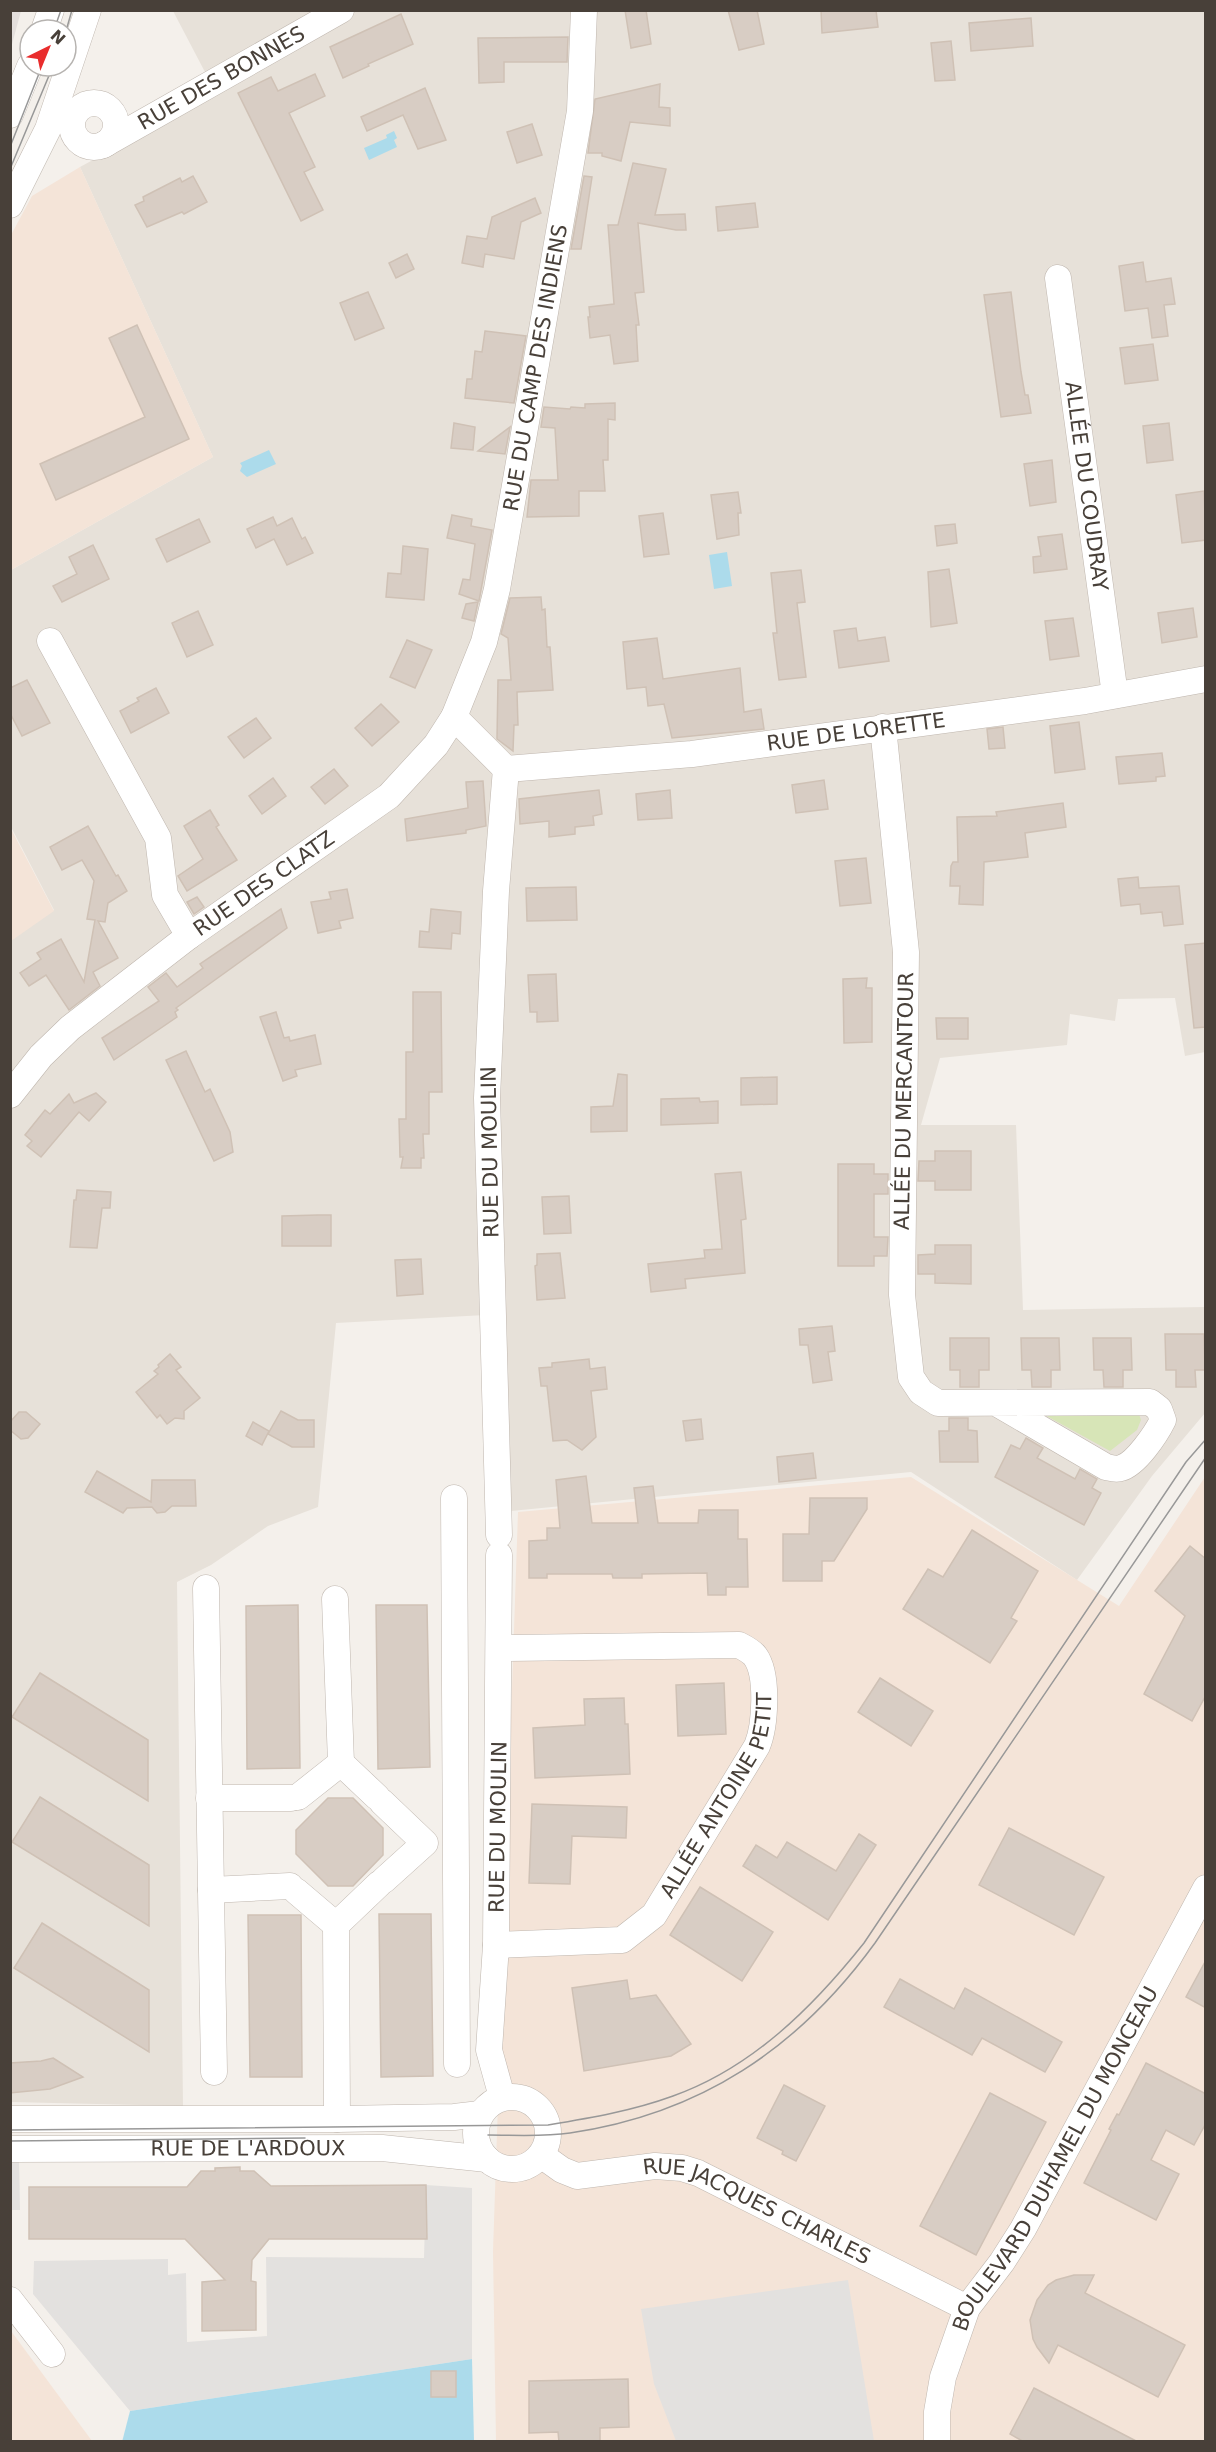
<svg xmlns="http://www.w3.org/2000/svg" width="1216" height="2452" viewBox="0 0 1216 2452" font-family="'DejaVu Sans',sans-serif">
  <rect width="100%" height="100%" fill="#f4f0eb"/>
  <!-- residential -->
  <polygon fill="#e7e1d9" points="173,11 1205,11 1205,1052 1185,1056 1175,998 1118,999 1115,1021 1070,1014 1067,1045 940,1058 921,1125 1016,1125 1023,1310 1205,1307 1205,1413 1152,1476 1077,1580 911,1472 511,1511 504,1314 336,1323 318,1507 268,1526 211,1565 177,1582 183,2106 11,2102 10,941 54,910 11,827 11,570 213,457 80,167 216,93"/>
  <!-- commercial -->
  <g fill="#f4e4d8">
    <polygon points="80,167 213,457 11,570 11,235 32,196"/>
    <polygon points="10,827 54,911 11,941 10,941"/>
    <polygon points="911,1477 1119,1606 1205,1477 1205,2441 496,2442 493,2251 518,1512"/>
    <polygon points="10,2331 11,2331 92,2441 11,2441"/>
  </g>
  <!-- industrial -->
  <polygon fill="#e4dfdc" points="11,10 21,11 11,48 10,11"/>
  <!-- green -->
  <polygon fill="#d7e5b7" points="1043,1414 1139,1414 1141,1420 1137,1430 1110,1451"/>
  <!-- parking -->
  <g fill="#e3e1df">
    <polygon points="19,2158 20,2210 11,2210 11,2159"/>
    <polygon points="426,2185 472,2188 472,2359 130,2411 33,2294 34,2261 168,2259 168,2275 186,2273 187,2342 267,2336 266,2257 424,2258"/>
    <polygon points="848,2280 874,2441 676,2441 654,2384 641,2309"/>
  </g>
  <!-- water -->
  <g fill="#acdbeb">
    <polygon points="394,131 397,138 394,140 397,147 369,160 364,148 387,138 386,135"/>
    <polygon points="269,450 276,464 247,477 240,471 242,466 240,463"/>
    <polygon points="727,552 732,586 714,589 709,555"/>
    <polygon points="472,2359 474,2441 122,2442 130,2411"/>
  </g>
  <!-- building -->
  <g fill="#d8cdc4" stroke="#cfc1b5" stroke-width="1.5">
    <polygon points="625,10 646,10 651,44 631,48"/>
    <polygon points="728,10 757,10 764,44 739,50"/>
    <polygon points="821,10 876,10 878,27 822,33"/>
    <polygon points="401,14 413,44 368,64 369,66 343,78 330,47"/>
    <polygon points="1031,18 1033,46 971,51 969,23"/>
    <polygon points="568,37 567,62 504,62 504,82 479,83 478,38"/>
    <polygon points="951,41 955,80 935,81 931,43"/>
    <polygon points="315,74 325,96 289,113 315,167 304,172 323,210 301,221 238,93 271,77 278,91"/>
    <polygon points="660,84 659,107 670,108 670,126 630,122 621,161 602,156 602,153 588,153 595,99"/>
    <polygon points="425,88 446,140 418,149 403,115 367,131 361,117"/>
    <polygon points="532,124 542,155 517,163 507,132"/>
    <polygon points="633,163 666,169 655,215 685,214 686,230 676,230 638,223 644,292 635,293 639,325 636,325 638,361 614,364 610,335 590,338 588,317 590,317 589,307 614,304 608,225 618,225"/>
    <polygon points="193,176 207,202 184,214 182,212 147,227 135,205 144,201 143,197 180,178 182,182"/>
    <polygon points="584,176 592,177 581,249 571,249"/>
    <polygon points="535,198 541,213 521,222 514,259 485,254 483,267 462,263 467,236 487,239 492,217"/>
    <polygon points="755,203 758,227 718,231 716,207"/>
    <polygon points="407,254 414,269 396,278 389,263"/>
    <polygon points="1143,262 1146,282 1171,278 1175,304 1164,305 1168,336 1152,338 1148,308 1125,311 1119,266"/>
    <polygon points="368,292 384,328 355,340 340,303"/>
    <polygon points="1011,292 1021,372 1025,395 1028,395 1031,413 1001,417 984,295"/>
    <polygon points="137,325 189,439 56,500 40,464 145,417 109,338"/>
    <polygon points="485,331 526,336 514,403 465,398 467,379 472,379 475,351 482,352"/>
    <polygon points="1153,344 1158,380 1125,384 1120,348"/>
    <polygon points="615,403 615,420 608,419 608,460 603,460 605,491 579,491 579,516 527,517 531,480 558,480 555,428 541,427 544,407 570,409 571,407 585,408 585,404"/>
    <polygon points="454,423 475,427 473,450 451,448"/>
    <polygon points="1169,423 1173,460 1147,463 1143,426"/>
    <polygon points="510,427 505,454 478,451"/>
    <polygon points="1052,460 1056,502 1030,506 1024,464"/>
    <polygon points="1204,491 1206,540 1182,543 1176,495"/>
    <polygon points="738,492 741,513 738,513 739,535 717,539 711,495"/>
    <polygon points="663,513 669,554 644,557 639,516"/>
    <polygon points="452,515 472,519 471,526 492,530 479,601 459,594 463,579 470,580 475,544 447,538"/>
    <polygon points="273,517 277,526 292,518 302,539 305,537 313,553 287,565 274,539 256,548 247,529"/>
    <polygon points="199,519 210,542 167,562 156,539"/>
    <polygon points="955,524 957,543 937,546 935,526"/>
    <polygon points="1062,534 1067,569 1034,573 1033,557 1041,556 1038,537"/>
    <polygon points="93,545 109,579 62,602 53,586 77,574 69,557"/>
    <polygon points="403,546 428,549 424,600 386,597 388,573 401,574"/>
    <polygon points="949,569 957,623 931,627 928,572"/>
    <polygon points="801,570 805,602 797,603 806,677 779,680 773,633 777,633 771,573"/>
    <polygon points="541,597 542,610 545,609 547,647 550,647 553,690 517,692 518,725 514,725 513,751 497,739 498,680 511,680 508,638 501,634 510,598"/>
    <polygon points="478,602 474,621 462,618 466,604"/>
    <polygon points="1193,608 1197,637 1162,643 1158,613"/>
    <polygon points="198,611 213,645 187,657 172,623"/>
    <polygon points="1073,618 1079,656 1050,660 1045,621"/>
    <polygon points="856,628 858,641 885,637 889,661 839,668 834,631"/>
    <polygon points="657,638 663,679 740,668 744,712 761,709 764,729 672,738 664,704 648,706 646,687 627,689 623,642"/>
    <polygon points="407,640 432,650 415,688 390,677"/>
    <polygon points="27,680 50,723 22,736 10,713 10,688"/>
    <polygon points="156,688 169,713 131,733 120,711 139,701 137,698"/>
    <polygon points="381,704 399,722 372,746 355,728"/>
    <polygon points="256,718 271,738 244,758 228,737"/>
    <polygon points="1079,722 1085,769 1055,773 1050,726"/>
    <polygon points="1003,727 1005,748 989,749 987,729"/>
    <polygon points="1162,753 1165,776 1156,777 1156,781 1119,784 1116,757"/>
    <polygon points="334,769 348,786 325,804 311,787"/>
    <polygon points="273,778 286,796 262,814 249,796"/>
    <polygon points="824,780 828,809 796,813 792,785"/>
    <polygon points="483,781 486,826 466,830 466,833 407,841 405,819 468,808 466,782"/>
    <polygon points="599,790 602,814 593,816 594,825 575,827 575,834 549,837 549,821 520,824 519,799"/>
    <polygon points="670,790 672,818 638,820 636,794"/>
    <polygon points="1063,803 1066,827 1025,833 1028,857 984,862 983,905 959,904 960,886 950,886 951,866 953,862 958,862 957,817 997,816 996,812"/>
    <polygon points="210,810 219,825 216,827 237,860 187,891 178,876 203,859 184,826"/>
    <polygon points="88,826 116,876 118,875 127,891 108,903 105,922 98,921 118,958 93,972 100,986 69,1010 46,975 29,986 20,973 41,959 37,953 61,939 84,982 95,920 87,919 94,881 82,860 62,870 50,847"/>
    <polygon points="866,858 871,903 840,906 835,861"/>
    <polygon points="1138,877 1139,888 1179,886 1183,924 1164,926 1162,912 1141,914 1140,904 1121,906 1118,879"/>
    <polygon points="576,887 577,920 527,921 526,888"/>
    <polygon points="347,889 353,918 339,921 341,928 318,933 311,902 331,899 329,892"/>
    <polygon points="197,897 204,907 194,914 187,902"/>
    <polygon points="281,909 287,928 176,1008 178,1010 175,1012 177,1017 114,1060 102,1038 159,1001 148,987 166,973 177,987 203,968 200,964"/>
    <polygon points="431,909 461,912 460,934 452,933 451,949 419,947 420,931 429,932"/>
    <polygon points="1206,943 1206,1027 1194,1028 1185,945"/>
    <polygon points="556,974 558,1021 537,1022 537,1012 530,1012 528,975"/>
    <polygon points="867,978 866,988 872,988 872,1042 844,1043 843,979"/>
    <polygon points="413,992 441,992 442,1092 429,1092 429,1134 423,1134 424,1158 421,1158 421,1168 401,1168 403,1157 400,1157 399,1119 406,1119 406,1052 413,1052"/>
    <polygon points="276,1012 284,1038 289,1037 290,1041 315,1035 321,1064 295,1070 297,1076 283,1081 260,1017"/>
    <polygon points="936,1018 968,1018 968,1039 937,1039"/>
    <polygon points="186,1051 205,1092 210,1089 230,1132 233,1152 214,1161 166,1060"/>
    <polygon points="618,1074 627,1075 627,1131 591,1132 591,1107 613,1106"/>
    <polygon points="777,1077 777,1104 741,1105 741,1078"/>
    <polygon points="96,1093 106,1102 89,1121 79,1112 41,1157 27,1146 32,1141 25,1135 45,1110 50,1114 69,1094 74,1103"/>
    <polygon points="699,1098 700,1102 718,1101 718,1123 661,1125 661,1099"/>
    <polygon points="935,1151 971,1151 971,1190 935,1190 935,1181 918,1181 919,1161 935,1161"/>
    <polygon points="838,1164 874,1164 874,1174 888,1174 888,1194 874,1194 874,1237 888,1237 887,1256 874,1256 874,1266 838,1266"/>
    <polygon points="741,1172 746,1219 741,1220 745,1273 685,1279 686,1288 651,1292 648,1264 705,1258 704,1250 722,1249 715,1174"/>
    <polygon points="77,1190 111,1192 110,1208 102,1208 97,1248 70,1247 74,1200 76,1200"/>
    <polygon points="569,1196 571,1233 544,1234 542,1197"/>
    <polygon points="318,1215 331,1215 331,1246 282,1246 282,1216"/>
    <polygon points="935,1245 971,1245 971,1284 935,1283 935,1274 918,1274 918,1255 935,1254"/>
    <polygon points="560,1253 565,1298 537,1300 535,1266 537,1265 537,1254"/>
    <polygon points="421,1259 423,1294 397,1296 395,1260"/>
    <polygon points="832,1326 835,1351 828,1352 832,1380 813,1383 808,1345 800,1345 799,1329"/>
    <polygon points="1165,1334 1204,1334 1205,1370 1195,1370 1196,1387 1176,1387 1176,1370 1166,1370"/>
    <polygon points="950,1338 989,1338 989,1370 979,1370 979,1387 960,1387 960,1370 950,1370"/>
    <polygon points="1021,1338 1059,1338 1060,1370 1051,1370 1051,1387 1032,1387 1031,1370 1022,1370"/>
    <polygon points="1093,1338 1131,1338 1132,1370 1123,1370 1123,1387 1104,1387 1103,1370 1094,1370"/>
    <polygon points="170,1354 181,1367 176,1370 200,1398 184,1411 184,1419 175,1418 167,1424 160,1415 157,1418 136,1392 158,1374 154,1371 159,1367 158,1365"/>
    <polygon points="589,1359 590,1369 605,1367 607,1389 591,1391 596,1437 582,1450 567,1440 553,1441 547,1386 541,1386 539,1368 552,1367 552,1363"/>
    <polygon points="281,1411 298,1420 314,1420 314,1447 292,1447 268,1434"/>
    <polygon points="19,1412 26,1412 40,1424 28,1438 21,1439 10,1430 10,1422"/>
    <polygon points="949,1418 968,1418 968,1430 977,1431 978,1462 940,1462 939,1431 949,1431"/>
    <polygon points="701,1419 703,1439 686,1441 683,1421"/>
    <polygon points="253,1422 269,1431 262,1445 246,1436"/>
    <polygon points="1026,1438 1043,1448 1037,1458 1075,1479 1080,1469 1097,1479 1092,1488 1101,1493 1084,1525 995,1477 1011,1445 1020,1449"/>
    <polygon points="813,1453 816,1478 779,1482 777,1457"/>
    <polygon points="97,1471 151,1502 152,1480 195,1480 196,1506 172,1506 165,1512 157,1513 152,1507 127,1508 123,1513 85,1492"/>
    <polygon points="586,1476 592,1523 638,1523 634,1488 653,1486 658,1523 698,1523 699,1510 738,1510 738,1539 747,1539 748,1587 726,1587 726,1595 708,1595 707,1573 642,1574 642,1578 613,1578 612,1574 547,1574 547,1578 529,1578 529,1541 547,1540 547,1528 560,1528 556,1480"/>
    <polygon points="810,1498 867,1498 867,1509 834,1561 822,1561 822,1581 783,1581 783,1534 809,1534"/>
    <polygon points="972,1530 1038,1571 1011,1618 1017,1621 990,1663 903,1609 928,1569 943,1577"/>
    <polygon points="1190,1546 1206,1559 1206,1695 1192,1721 1144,1694 1185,1616 1155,1591"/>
    <polygon points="298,1605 300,1768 247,1769 246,1606"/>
    <polygon points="376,1605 427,1605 430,1767 378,1769"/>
    <polygon points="40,1673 148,1740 148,1801 12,1717"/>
    <polygon points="880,1678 933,1711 911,1746 858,1712"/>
    <polygon points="724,1683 726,1734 678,1736 676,1685"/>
    <polygon points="624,1698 625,1724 628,1724 630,1774 535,1778 533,1728 585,1725 584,1699"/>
    <polygon points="40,1797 149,1865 149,1926 12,1842"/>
    <polygon points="328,1798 353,1798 383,1828 383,1855 353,1886 328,1886 296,1854 296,1830"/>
    <polygon points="532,1804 627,1807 626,1838 572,1836 570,1884 529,1883"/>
    <polygon points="1009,1828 1104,1877 1074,1935 979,1885"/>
    <polygon points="859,1834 876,1845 828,1920 743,1866 756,1845 777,1858 787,1842 836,1871"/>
    <polygon points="700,1887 773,1932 742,1981 670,1935"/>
    <polygon points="379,1914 431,1914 433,2076 381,2077"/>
    <polygon points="248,1915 301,1915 302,2077 250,2077"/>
    <polygon points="42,1923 149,1990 149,2052 14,1968"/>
    <polygon points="1206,1960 1206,2008 1186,1997"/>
    <polygon points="900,1979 954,2009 965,1988 1062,2042 1045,2072 982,2038 972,2055 884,2007"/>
    <polygon points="627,1980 630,1999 656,1995 691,2044 671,2056 584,2071 572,1988"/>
    <polygon points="53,2058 83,2077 50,2089 10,2093 10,2063 41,2061"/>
    <polygon points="1146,2063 1206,2094 1206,2123 1194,2145 1166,2130 1151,2160 1179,2174 1156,2220 1084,2183 1111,2130 1109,2129 1117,2114 1119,2115"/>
    <polygon points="784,2085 825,2106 796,2161 782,2154 783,2151 757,2138"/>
    <polygon points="990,2093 1046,2122 976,2255 920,2226"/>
    <polygon points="240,2167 240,2171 254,2171 271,2186 426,2185 427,2239 269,2239 252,2260 251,2281 256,2282 256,2330 202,2331 202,2282 225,2280 185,2239 29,2239 29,2187 187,2187 201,2171 215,2171 215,2168"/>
    <polygon points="1074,2275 1094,2275 1085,2293 1185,2345 1158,2397 1058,2345 1049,2363 1037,2347 1033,2339 1030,2320 1037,2300 1048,2285 1056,2280"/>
    <rect x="431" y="2371" width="25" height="26"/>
    <polygon points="628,2379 629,2427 600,2428 600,2442 559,2442 558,2432 529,2433 529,2381"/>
    <polygon points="1034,2388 1138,2442 1024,2442 1010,2434"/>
  </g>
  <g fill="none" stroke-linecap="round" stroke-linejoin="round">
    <defs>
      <g id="minor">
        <polyline points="44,30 51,10"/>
        <circle cx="94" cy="125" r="22"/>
        <polyline points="10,115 30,66"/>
        <path id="s1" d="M 103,145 L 341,10"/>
        <polyline points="10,205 48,129 88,10"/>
        <path id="s2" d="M 1058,278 L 1115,695"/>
        <polyline points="50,641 158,838 165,895 189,936"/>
        <path id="s3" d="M 454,717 L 484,642 L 497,589 L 580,111 L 584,10"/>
        <path d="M 883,727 L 906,952 L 902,1295 L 911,1377 L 921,1392 L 938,1403 L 1150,1402 L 1159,1409 L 1163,1420 C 1156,1434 1136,1464 1121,1468 C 1116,1470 1111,1468 1106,1467 L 998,1404"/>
        <path id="s4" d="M 506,769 L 692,754 L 1085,701 L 1206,679"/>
        <path id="s5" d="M 10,1095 L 41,1056 L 70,1028 L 189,936 L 389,796 L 436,745 L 454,717 L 506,769"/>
        <polyline points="454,1498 457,2064"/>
        <polyline points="499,1535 487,1098 496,891 506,769"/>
        <polyline points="499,1555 496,1945 489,2050 502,2097"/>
        <polyline points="206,1588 214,2072"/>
        <polyline points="335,1599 341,1763"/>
        <polyline points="298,1797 341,1763 377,1797"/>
        <polyline points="209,1798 291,1798"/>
        <polyline points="382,1802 425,1843 384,1880"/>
        <polyline points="211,1890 290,1886"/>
        <polyline points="296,1891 336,1925"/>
        <path id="s6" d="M 496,1945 L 622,1940 L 654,1915 L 757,1746 C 765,1727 769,1675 755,1656 C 751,1651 745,1648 739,1645 L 500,1648"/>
        <circle cx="512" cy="2133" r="36"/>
        <polyline points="10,2119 337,2119 454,2117 480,2114"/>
        <polyline points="337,2119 336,1925 379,1884"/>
        <path id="s7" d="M 10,2149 L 382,2148 L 487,2159"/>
        <path id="s8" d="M 541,2155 L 562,2170 L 577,2176 L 655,2166 L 682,2168 L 698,2173 L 967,2308"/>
        <polyline points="10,2300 52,2354"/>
        <path id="s9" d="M 937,2442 L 937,2412 L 943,2377 L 967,2308 L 1002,2262 L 1023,2229 L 1206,1888"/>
      </g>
    </defs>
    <!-- minor casing -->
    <use href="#minor" stroke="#bfb6ae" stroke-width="27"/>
    <!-- minor -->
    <use href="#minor" stroke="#fff" stroke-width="26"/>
    <!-- tram -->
    <g stroke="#989898" stroke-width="1.5">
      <polyline points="54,30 61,10"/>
      <polyline points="66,31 72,10"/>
      <polyline points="10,147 42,66"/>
      <polyline points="10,169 53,66"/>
      <path d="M 10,2130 L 548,2125 C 590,2118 632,2111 673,2096 C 752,2068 813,2007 864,1943 L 1186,1462 L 1206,1439"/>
      <path d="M 488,2135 C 515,2135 543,2137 570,2133 C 700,2114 798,2049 875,1943 L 1206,1457"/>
      <polyline points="10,2141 305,2138"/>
    </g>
  </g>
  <g text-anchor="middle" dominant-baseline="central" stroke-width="5" stroke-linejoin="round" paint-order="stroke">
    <!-- street labels -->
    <g font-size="21" fill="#484039" stroke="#fff">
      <text stroke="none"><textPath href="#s1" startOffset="136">RUE DES BONNES</textPath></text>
      <text stroke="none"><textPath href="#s3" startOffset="360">RUE DU CAMP DES INDIENS</textPath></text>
      <text stroke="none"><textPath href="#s2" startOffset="210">ALLÉE DU COUDRAY</textPath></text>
      <text stroke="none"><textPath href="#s4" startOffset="352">RUE DE LORETTE</textPath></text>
      <text stroke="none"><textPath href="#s5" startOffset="332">RUE DES CLATZ</textPath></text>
      <text transform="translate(904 1101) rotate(-89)">ALLÉE DU MERCANTOUR</text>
      <text transform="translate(490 1152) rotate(-91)">RUE DU MOULIN</text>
      <text stroke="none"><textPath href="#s6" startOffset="304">ALLÉE ANTOINE PETIT</textPath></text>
      <text transform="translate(498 1827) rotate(-89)">RUE DU MOULIN</text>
      <text stroke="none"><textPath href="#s7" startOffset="238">RUE DE L'ARDOUX</textPath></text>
      <text stroke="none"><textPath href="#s9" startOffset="312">BOULEVARD DUHAMEL DU MONCEAU</textPath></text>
      <text stroke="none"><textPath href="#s8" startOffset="232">RUE JACQUES CHARLES</textPath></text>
    </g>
  </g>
  <!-- border -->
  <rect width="1216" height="2452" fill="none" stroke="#484039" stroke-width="24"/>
  <!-- north arrow -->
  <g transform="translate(48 48) rotate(43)"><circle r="28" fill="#ffffff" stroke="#b6b3b0" stroke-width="1.5"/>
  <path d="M0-4.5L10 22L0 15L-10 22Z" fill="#e92d2d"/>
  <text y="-9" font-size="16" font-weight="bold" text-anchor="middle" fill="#484039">N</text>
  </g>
</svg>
